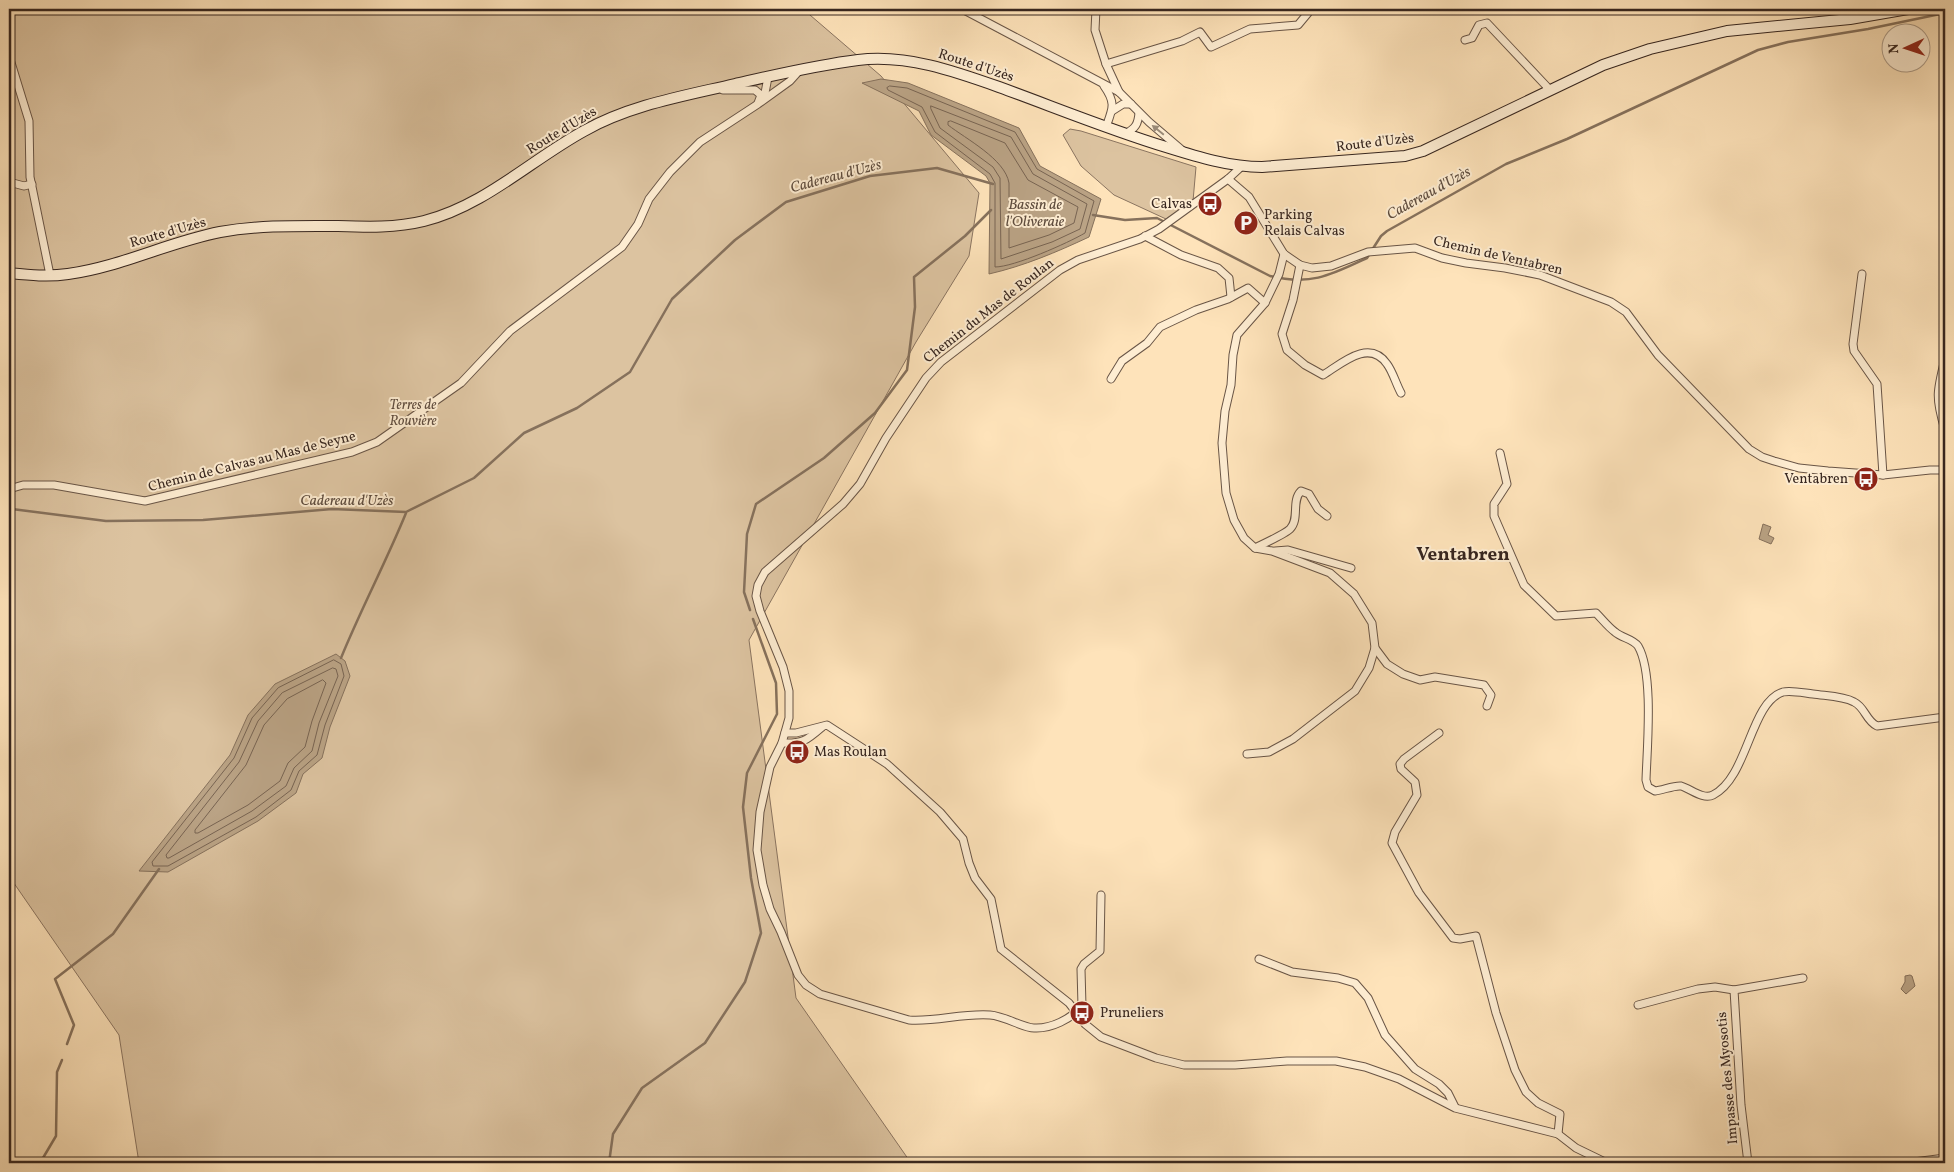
<svg xmlns="http://www.w3.org/2000/svg" width="1954" height="1172" viewBox="0 0 1954 1172" font-family="Vollkorn,serif">
  <rect width="100%" height="100%" fill="#fee3ba"/>
  <filter id="stains"><feTurbulence type="fractalNoise" baseFrequency=".004" numOctaves="4"/><feColorMatrix values="0 0 0 0 .2 0 0 0 0 .09 0 0 0 0 .02 0 0 0 .5 -.17"/></filter>
  <radialGradient id="worn" r=".72"><stop offset=".6" stop-color="#630" stop-opacity="0"/><stop offset="1" stop-color="#630" stop-opacity=".3"/></radialGradient>
  <!-- green -->
  <g fill="#dcc3a0" stroke="#8a7460">
    <polygon points="9,9 803,9 881,76 979,193 969,256 916,342 749,640 796,998 911,1163 139,1163 119,1035 9,876"/>
    <polygon points="1070,129 1081,131 1196,167 1193,201 1166,219 1114,195 1081,166 1063,135"/>
  </g>
  <!-- water -->
  <g fill="#baa385" stroke="#86715c">
    <path d="M 881,79 L 908,83 L 1019,128 L 1040,166 L 1101,199 L 1089,237 C 1057,252 1024,266 989,274 L 990,183 L 986,176 L 931,135 L 919,111 L 862,83 Z"/>
    <polygon points="1763,524 1771,527 1768,535 1774,538 1771,544 1759,539"/>
    <polygon points="336,654 345,661 350,676 330,727 322,758 303,774 296,793 258,821 168,872 139,871 230,755 248,715 275,684"/>
    <polygon points="1910,975 1912,976 1915,986 1906,994 1901,989 1905,982 1905,976"/>
  </g>
  <g fill="none" stroke-linecap="round" stroke-linejoin="round">
    <!-- shore -->
    <g stroke="#786452" stroke-width="1">
      <path d="M 890,86 L 907,88 L 1015,132 L 1037,169 L 1094,201 L 1085,233 C 1068,243 1014,267 995,267 L 995,183 L 990,174 L 935,132 L 922,107 L 888,90 L 887,88 Z"/>
      <polygon points="931,106 1011,137 1033,174 1087,204 1080,229 1052,242 1001,259 1000,178 993,167 940,128 931,109"/>
      <path d="M 951,121 L 1005,143 L 1028,180 L 1078,207 L 1074,223 L 1049,235 L 1009,248 L 1009,183 C 1005,159 966,139 948,125 L 948,122 Z"/>
      <polygon points="334,660 341,664 344,676 325,725 317,755 299,771 291,790 256,817 168,866 153,866 152,862 234,758 252,718 278,688"/>
      <polygon points="333,668 336,669 338,676 319,723 312,751 294,768 286,786 252,811 169,858 167,858 166,855 239,762 258,721 282,693"/>
      <polygon points="323,680 326,683 312,721 305,747 288,763 280,781 248,805 198,833 195,833 195,830 246,765 264,725 287,699"/>
    </g>
    <!-- stream -->
    <g stroke="#86715c" stroke-width="2.5">
      <path d="M 1093,215 L 1125,220 L 1157,218 L 1270,276 C 1311,286 1331,275 1367,258 L 1369,255"/>
      <polyline points="1372,250 1381,236 1387,231 1506,164 1567,139 1758,50 1788,42 1868,29 1945,13"/>
      <polyline points="9,510 12,509 106,521 203,520 332,509 406,512 474,478 524,433 577,408 630,372 672,299 735,240 786,202 870,176 937,168 993,184"/>
      <polyline points="750,610 744,592 747,534 756,504 824,458 875,413 907,370 915,307 914,277 965,236 991,210"/>
      <path d="M 341,658 C 361,609 386,562 406,513"/>
      <polyline points="67,1044 74,1025 55,979 113,934 159,869"/>
      <polyline points="40,1163 56,1136 57,1072 62,1060"/>
      <polyline points="609,1163 613,1134 642,1088 705,1043 745,982 761,933 751,878 743,807 747,773 777,714 776,683 753,619"/>
    </g>
    <defs>
      <g id="street">
        <polyline points="962,9 1119,92 1149,122 1183,151"/>
        <polyline points="1096,9 1095,30 1106,64 1119,92"/>
        <polyline points="1465,40 1472,38 1479,25 1487,23 1550,90"/>
        <polyline points="9,56 29,121 30,177 50,275"/>
        <polyline points="1106,64 1182,41 1200,32 1211,47 1250,29 1298,25 1308,13 1310,9"/>
        <path d="M 1104,86 C 1116,103 1113,108 1106,127"/>
        <polyline points="723,90 755,90 761,95 758,103"/>
        <polyline points="761,99 765,93 768,77"/>
        <polyline points="1112,111 1123,104 1131,104"/>
        <path d="M 1125,134 C 1136,128 1138,124 1139,113"/>
        <polyline points="1228,179 1249,197 1284,254 1300,265 1312,268 1331,266 1368,252 1415,248 1442,258 1466,263 1505,268 1540,275 1611,302 1626,312 1658,355 1749,449 1762,457 1774,461 1799,468 1828,471 1883,475 1930,470 1945,470"/>
        <polyline points="9,182 24,186 32,184"/>
        <polyline points="1145,236 1181,255 1218,268 1229,278 1231,297"/>
        <path d="M 1300,265 L 1293,300 L 1282,334 L 1287,350 L 1305,365 L 1323,375 C 1341,364 1369,338 1387,364 C 1393,372 1396,384 1401,393"/>
        <polyline points="1862,274 1853,344 1854,351 1877,384 1883,475"/>
        <path d="M 1945,359 C 1937,391 1935,397 1945,430"/>
        <polyline points="1111,379 1122,361 1147,343 1160,327 1196,310 1228,299 1248,288 1265,303"/>
        <path d="M 1500,453 L 1507,484 L 1494,504 L 1494,516 L 1524,585 L 1556,616 L 1596,613 C 1602,619 1608,627 1615,632 C 1622,638 1633,639 1638,646 C 1654,673 1647,748 1646,780 L 1648,787 L 1655,791 C 1663,790 1675,785 1681,786 C 1691,789 1703,800 1713,795 C 1748,778 1750,702 1783,692 C 1791,690 1804,693 1813,694 C 1826,696 1843,696 1854,702 C 1865,707 1866,721 1877,726 L 1945,717"/>
        <polyline points="9,489 23,485 54,485 145,501 352,452 377,442 461,383 510,331 622,247 638,224 649,199 670,172 700,142 758,104 790,81 799,71"/>
        <path d="M 1255,548 C 1263,544 1285,534 1290,529 C 1300,519 1291,501 1301,491 L 1309,494 L 1318,509 L 1327,516"/>
        <polyline points="1275,551 1288,550 1351,568"/>
        <polyline points="1375,648 1387,664 1403,674 1420,680 1435,677 1484,685 1491,695 1487,706"/>
        <polyline points="785,733 796,733 827,725 887,764 940,812 963,839 969,863 975,878 991,899 1001,949 1069,1003 1085,1024 1101,1037 1156,1058 1184,1065 1235,1065 1287,1061 1336,1061 1365,1067 1399,1079 1455,1108 1558,1134 1576,1148 1607,1163"/>
        <polyline points="1439,733 1404,759 1400,764 1401,769 1415,782 1417,795 1395,832 1392,843 1419,893 1453,938 1460,939 1476,936 1496,1013 1515,1070 1526,1092 1538,1103 1560,1114 1558,1134"/>
        <path d="M 782,743 C 803,744 807,740 822,727"/>
        <polyline points="1247,754 1269,752 1293,739 1355,691 1369,668 1375,648 1372,623 1354,594 1330,573 1272,551 1255,548 1244,538 1234,520 1226,493 1222,443 1225,411 1231,385 1233,355 1237,335 1265,303 1279,274 1284,254"/>
        <path d="M 1101,895 L 1100,951 L 1084,964 L 1081,969 L 1082,1006 C 1071,1019 1051,1029 1034,1028 C 1023,1028 1005,1016 990,1015 C 962,1013 936,1022 909,1020 L 820,994 L 806,985 L 798,975 L 781,932 L 770,909 L 763,885 L 757,850 L 760,812 L 770,767 L 782,743 L 789,718 L 789,691 L 783,667 L 760,611 L 756,596 L 758,585 L 765,572 L 843,504 L 860,484 L 886,438 L 926,378 L 941,362 L 1060,270 L 1078,260 L 1140,239 L 1159,229 L 1228,179 L 1241,167"/>
        <polyline points="1259,959 1292,972 1338,978 1355,983 1368,998 1385,1035 1415,1069 1439,1084 1448,1093 1455,1107"/>
        <polyline points="1638,1005 1698,989 1715,987 1734,990"/>
        <polyline points="1748,1163 1741,1105 1734,990 1803,978"/>
        <polyline points="1906,1163 1945,1158"/>
      </g>
      <path id="secondary" d="M 9,273 C 29,275 48,277 68,274 C 120,267 169,242 220,232 C 260,225 299,226 338,226 C 367,227 396,228 424,221 C 484,206 531,160 584,131 C 630,105 684,96 735,84 C 775,75 817,65 858,60 C 906,54 954,71 999,87 C 1054,107 1110,130 1166,147 C 1198,157 1230,167 1262,167 L 1405,156 L 1423,151 L 1603,65 L 1650,49 L 1727,31 L 1850,19 L 1908,9"/>
    </defs>
    <!-- street casing -->
    <use href="#street" stroke="#695546" stroke-width="9"/>
    <!-- secondary casing -->
    <use href="#secondary" stroke="#37261f" stroke-width="12"/>
    <!-- street -->
    <use href="#street" stroke="#feedd2" stroke-width="7"/>
    <!-- secondary -->
    <use href="#secondary" stroke="#feedd2" stroke-width="10"/>
  </g>
  <!-- one-way arrows -->
  <defs><path id="oneway-solid" d="M-6-.8H1V-3.2L6.5 0L1 3.2V.8H-6Z" transform="scale(1.25)"/></defs>
  <use fill="#9a8a78" href="#oneway-solid" transform="translate(1158 130) rotate(-141)"/>
  <!-- icons -->
  <defs>
    <symbol id="bus-disc" viewBox="-11 -11 22 22"><circle r="9.5" fill="#8f2418" stroke="#feedd2"/><path d="M-5-6H5V4H4V6H2V4H-2V6H-4V4H-5ZM-3.5-4V0h7V-4ZM-3.5 1.2v1.5H-2V1.2ZM2 1.2v1.5H3.5V1.2Z" fill="#fff"/></symbol>
    <symbol id="parking-disc" viewBox="-11 -11 22 22"><circle r="9.5" fill="#8f2418" stroke="#feedd2"/><path d="M-3.5-5.5H1a3.5 3.5 0 0 1 0 7H-1V5.5H-3.5ZM-1-3.4V-.6H.8a1.4 1.4 0 0 0 0-2.8Z" fill="#fff"/></symbol>
  </defs>
  <g fill-rule="evenodd">
    <use href="#bus-disc" x="1196" y="190" width="28" height="28"/>
    <use href="#parking-disc" x="1232" y="209" width="28" height="28"/>
    <use href="#bus-disc" x="1852" y="465" width="28" height="28"/>
    <use href="#bus-disc" x="783" y="738" width="28" height="28"/>
    <use href="#bus-disc" x="1068" y="999" width="28" height="28"/>
  </g>
  <g text-anchor="middle" dominant-baseline="central" stroke-width="4" stroke-linejoin="round" paint-order="stroke">
    <!-- street labels -->
    <g font-size="14" fill="#37261f" stroke="#feedd2">
      <text transform="translate(976 66) rotate(18)">Route d'Uzès</text>
      <text transform="translate(562 131) rotate(-31)">Route d'Uzès</text>
      <text transform="translate(1375 143) rotate(-7)">Route d'Uzès</text>
      <text transform="translate(168 233) rotate(-16)">Route d'Uzès</text>
      <text transform="translate(1498 256) rotate(13)">Chemin de Ventabren</text>
      <text transform="translate(989 311) rotate(-38)">Chemin du Mas de Roulan</text>
      <text transform="translate(252 462) rotate(-14)">Chemin de Calvas au Mas de Seyne</text>
      <text transform="translate(1728 1078) rotate(-95)">Impasse des Myosotis</text>
    </g>
    <!-- poi labels -->
    <g font-size="14" fill="#37261f" stroke="#feedd2" text-anchor="start">
      <text x="1192" y="204" text-anchor="end">Calvas</text>
      <text x="1264" y="215">Parking<tspan x="1264" dy="16">Relais Calvas</tspan></text>
      <text x="1848" y="479" text-anchor="end">Ventabren</text>
      <text x="814" y="752">Mas Roulan</text>
      <text x="1100" y="1013">Pruneliers</text>
    </g>
    <!-- park labels -->
    <g font-size="14" font-style="italic" fill="#604d3f" stroke="#feedd2">
      <text x="413" y="405">Terres de<tspan x="413" dy="16">Rouvière</tspan></text>
    </g>
    <!-- water labels -->
    <g font-size="15" font-style="italic" fill="#5e4c3e" stroke="#feedd2">
      <text transform="translate(836 177) rotate(-15)">Cadereau d'Uzès</text>
      <text transform="translate(1429 194) rotate(-29)">Cadereau d'Uzès</text>
      <text x="1035" y="205">Bassin de<tspan x="1035" dy="17">l'Oliveraie</tspan></text>
      <text x="347" y="501">Cadereau d'Uzès</text>
    </g>
    <!-- district labels -->
    <g font-size="19" font-weight="bold" fill="#37261f" stroke="#feedd2">
      <text x="1463" y="555">Ventabren</text>
    </g>
  </g>
  <!-- margin -->
  <rect width="1954" height="1172" fill="none" stroke="#fee3ba" stroke-width="30"/>
  <rect x="10" y="10" width="1934" height="1152" fill="none" stroke="#37261f" stroke-width="2.5"/>
  <rect x="15" y="15" width="1924" height="1142" fill="none" stroke="#37261f"/>
  <!-- north arrow -->
  <g transform="translate(1906 48) rotate(267)"><circle r="24" fill="#feedd2" stroke="#ae9d8a"/>
  <path d="M0-4L9 19L0 12L-9 19Z" fill="#8f2418"/>
  <text y="-8" font-size="14" font-weight="bold" text-anchor="middle" fill="#37261f">N</text>
  </g>
  <rect width="100%" height="100%" filter="url(#stains)"/>
  <rect width="100%" height="100%" fill="url(#worn)"/>
</svg>
